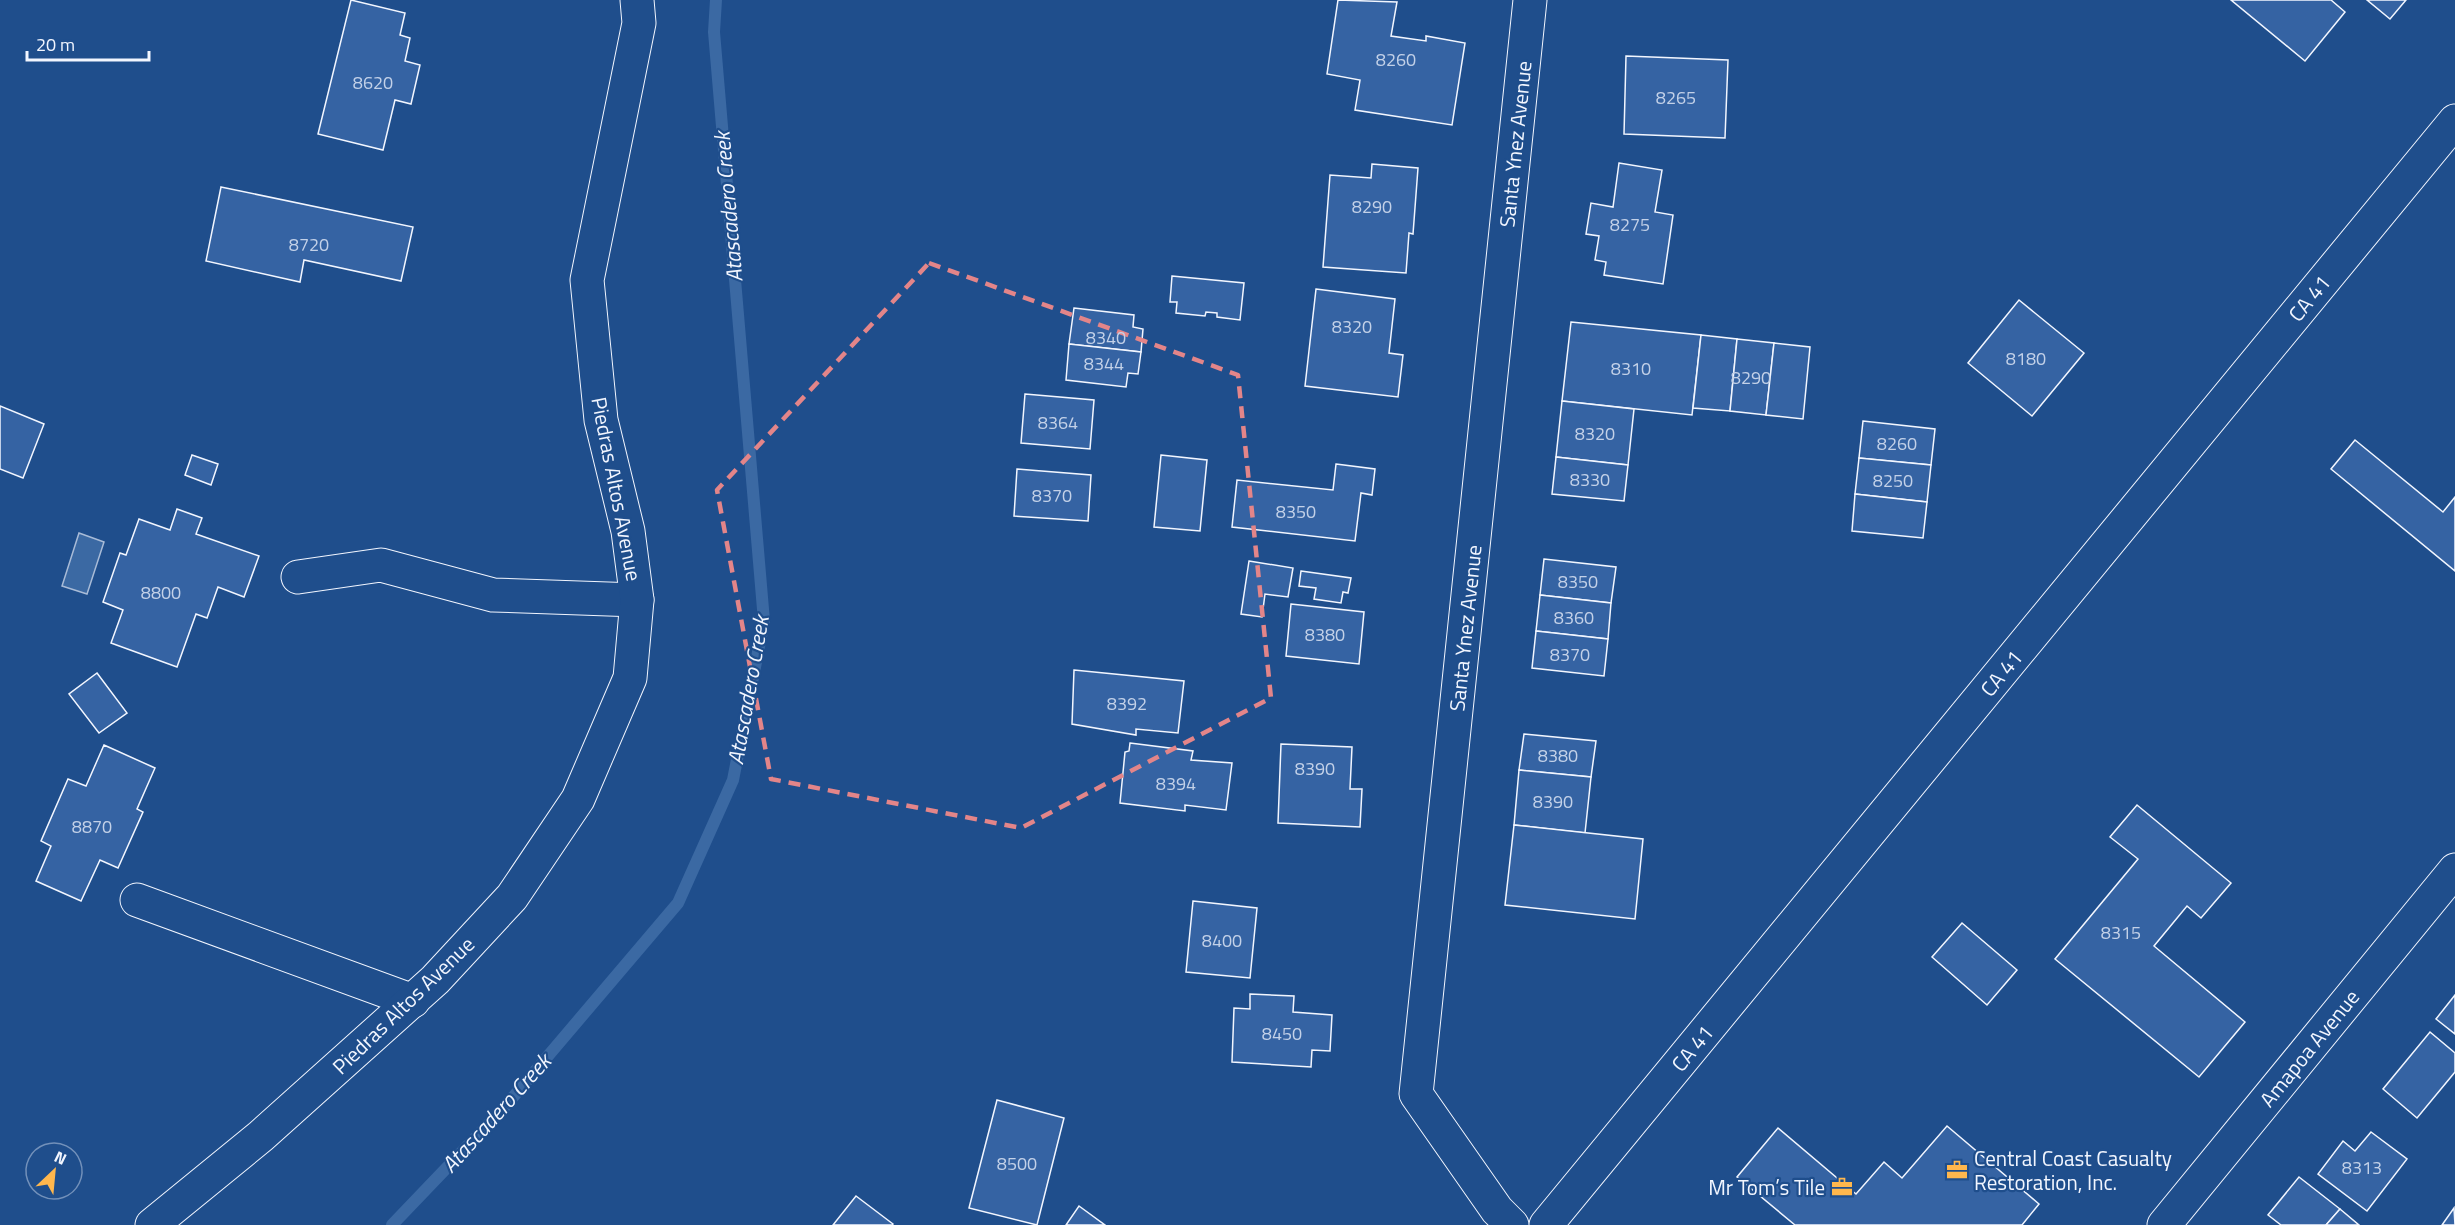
<svg xmlns="http://www.w3.org/2000/svg" width="2455" height="1225" viewBox="0 0 2455 1225" font-family="'Titillium Web',sans-serif">
  <rect width="100%" height="100%" fill="#1f4e8c"/>
  <!-- water -->
  <polygon fill="#3b69a3" stroke="#a8bbd7" stroke-width="1.5" points="79,533 104,542 87,594 62,586"/>
  <g fill="none" stroke-linecap="round" stroke-linejoin="round">
    <!-- stream -->
    <polyline stroke="#3b69a3" stroke-width="12" points="392,1225 502,1110 678,903 733,780 764,621 714,32 716,0"/>
  </g>
  <!-- building -->
  <g fill="#3563a3" stroke="#f2f6ff" stroke-width="1.5">
    <polygon points="351,0 405,13 400,35 410,38 405,61 420,65 411,104 395,100 383,150 318,134"/>
    <polygon points="1338,0 1397,2 1391,36 1426,41 1426,36 1465,43 1452,125 1355,110 1360,80 1327,74"/>
    <polygon points="2231,0 2331,0 2345,12 2305,61"/>
    <polygon points="2367,0 2406,0 2390,19"/>
    <polygon points="1626,56 1728,60 1725,138 1624,134"/>
    <polygon points="1619,163 1662,170 1655,212 1673,215 1663,284 1604,275 1606,262 1595,260 1599,236 1586,234 1591,203 1613,207"/>
    <polygon points="1372,164 1418,168 1413,234 1409,233 1406,273 1323,267 1330,175 1371,178"/>
    <polygon points="221,187 413,227 401,281 304,260 300,282 206,261"/>
    <polygon points="1172,276 1244,283 1240,320 1217,317 1217,313 1206,312 1205,316 1176,313 1177,302 1170,302"/>
    <polygon points="1316,289 1395,299 1389,353 1403,355 1398,397 1305,386"/>
    <polygon points="2019,300 2084,353 2032,416 1968,363"/>
    <polygon points="1074,308 1134,315 1133,327 1143,329 1141,352 1069,344"/>
    <polygon points="1571,322 1701,335 1692,415 1562,401"/>
    <polygon points="1701,335 1737,339 1730,411 1693,408"/>
    <polygon points="1737,339 1774,343 1766,415 1730,411"/>
    <polygon points="1774,343 1810,347 1803,419 1766,415"/>
    <polygon points="1069,344 1141,352 1138,374 1128,373 1126,387 1066,380"/>
    <polygon points="1025,394 1094,400 1090,449 1021,443"/>
    <polygon points="1562,401 1634,409 1628,465 1556,457"/>
    <polygon points="0,406 44,424 23,478 0,469"/>
    <polygon points="1863,421 1935,429 1931,465 1859,458"/>
    <polygon points="2355,440 2443,512 2455,497 2455,571 2331,469"/>
    <polygon points="192,455 218,464 211,485 185,475"/>
    <polygon points="1161,455 1207,460 1200,531 1154,527"/>
    <polygon points="1556,457 1628,465 1624,501 1552,494"/>
    <polygon points="1859,458 1931,465 1927,502 1855,494"/>
    <polygon points="1336,464 1375,469 1372,495 1361,493 1355,541 1232,527 1237,480 1333,490"/>
    <polygon points="1017,469 1091,475 1088,521 1014,516"/>
    <polygon points="1855,494 1927,502 1923,538 1852,531"/>
    <polygon points="177,509 202,518 196,534 259,556 244,597 218,587 207,618 196,614 177,667 111,643 123,610 103,602 120,553 126,555 139,519 170,530"/>
    <polygon points="1544,559 1616,567 1611,603 1540,595"/>
    <polygon points="1249,561 1293,568 1288,597 1265,594 1262,617 1241,614"/>
    <polygon points="1301,571 1351,578 1348,593 1343,592 1341,603 1314,599 1316,588 1299,586"/>
    <polygon points="1540,595 1611,603 1608,639 1536,631"/>
    <polygon points="1291,604 1364,612 1359,664 1286,656"/>
    <polygon points="1536,631 1608,639 1604,676 1532,668"/>
    <polygon points="1074,670 1184,681 1178,733 1136,729 1136,735 1072,724"/>
    <polygon points="97,673 127,713 99,733 69,694"/>
    <polygon points="1524,734 1596,741 1591,777 1519,770"/>
    <polygon points="1130,743 1193,751 1191,760 1232,763 1226,810 1185,805 1185,811 1120,803 1125,752 1129,751"/>
    <polygon points="1281,744 1352,747 1350,789 1362,789 1360,827 1278,823"/>
    <polygon points="104,745 155,768 137,809 143,812 118,868 100,860 81,901 36,881 51,846 41,841 68,779 86,786"/>
    <polygon points="1519,770 1591,777 1585,833 1514,825"/>
    <polygon points="2137,805 2231,883 2201,918 2187,906 2154,946 2245,1022 2199,1077 2055,959 2138,859 2110,837"/>
    <polygon points="1514,825 1643,839 1635,919 1505,905"/>
    <polygon points="1193,901 1257,908 1250,978 1186,972"/>
    <polygon points="1962,923 2017,970 1987,1005 1932,957"/>
    <polygon points="1250,994 1294,996 1293,1012 1332,1015 1330,1051 1312,1050 1311,1067 1232,1062 1234,1008 1250,1009"/>
    <polygon points="2455,995 2455,1034 2436,1019"/>
    <polygon points="2430,1032 2455,1053 2455,1072 2417,1118 2383,1089"/>
    <polygon points="997,1100 1064,1118 1037,1225 969,1208"/>
    <polygon points="1947,1126 2039,1204 2022,1225 1795,1225 1737,1177 1778,1128 1856,1194 1884,1162 1902,1178"/>
    <polygon points="2371,1132 2407,1159 2367,1211 2318,1174 2343,1141 2355,1151"/>
    <polygon points="2299,1177 2340,1209 2326,1225 2281,1225 2268,1215"/>
    <polygon points="856,1196 893,1224 892,1225 833,1225"/>
    <polygon points="1079,1206 1105,1225 1066,1225"/>
    <polygon points="2454,1208 2455,1225 2442,1225"/>
    <polygon points="2340,1209 2359,1225 2326,1225"/>
  </g>
  <g fill="none" stroke-linecap="round" stroke-linejoin="round">
    <defs>
      <g id="street">
        <polyline points="298,577 381,565 493,595 637,600"/>
        <polyline points="137,900 413,1001"/>
        <polyline points="152,1225 261,1136 435,980 512,897 578,799 630,678 637,600 628,531 601,420 587,280 639,23 637,0"/>
        <polyline points="1512,1225 1497,1210 1416,1094 1530,0"/>
        <polyline points="2164,1225 2455,870"/>
      </g>
      <polyline id="primary" points="1546,1225 2455,121"/>
    </defs>
    <!-- street casing -->
    <use href="#street" stroke="#f2f6ff" stroke-width="35"/>
    <!-- primary casing -->
    <use href="#primary" stroke="#f2f6ff" stroke-width="35"/>
    <!-- street -->
    <use href="#street" stroke="#1f4e8c" stroke-width="33"/>
    <!-- primary -->
    <use href="#primary" stroke="#1f4e8c" stroke-width="33"/>
  </g>
  <!-- marked area -->
  <path fill="none" stroke="#e38589" stroke-width="4.5" stroke-dasharray="12 8" stroke-linejoin="round" d="M 929,263 L 1238,375 L 1271,698 L 1021,828 L 771,779 L 717,490 Z"/>
  <!-- icons -->
  <defs>
    <symbol id="office-bare" viewBox="-9 -9 18 18"><path d="M-6-3h4V-5.5h4V-3h4V5H-6ZM-1-4.5V-3h2v-1.5ZM-6 0V1H6V0Z" fill="#ffb74d" stroke="#1f4e8c" stroke-width="2.5" paint-order="stroke"/></symbol>
  </defs>
  <g fill-rule="evenodd">
    <use href="#office-bare" x="1942" y="1155" width="30" height="30"/>
    <use href="#office-bare" x="1827" y="1172" width="30" height="30"/>
  </g>
  <g text-anchor="middle" dominant-baseline="central" stroke-width="4.5" stroke-linejoin="round" paint-order="stroke">
    <!-- number labels -->
    <g font-size="18" fill="#c3d1e8">
      <text x="1396" y="59">8260</text>
      <text x="373" y="82">8620</text>
      <text x="1676" y="97">8265</text>
      <text x="1372" y="206">8290</text>
      <text x="1630" y="224">8275</text>
      <text x="309" y="244">8720</text>
      <text x="1352" y="326">8320</text>
      <text x="1106" y="337">8340</text>
      <text x="2026" y="358">8180</text>
      <text x="1104" y="363">8344</text>
      <text x="1631" y="368">8310</text>
      <text x="1751" y="377">8290</text>
      <text x="1058" y="422">8364</text>
      <text x="1595" y="433">8320</text>
      <text x="1897" y="443">8260</text>
      <text x="1590" y="479">8330</text>
      <text x="1893" y="480">8250</text>
      <text x="1052" y="495">8370</text>
      <text x="1296" y="511">8350</text>
      <text x="1578" y="581">8350</text>
      <text x="161" y="592">8800</text>
      <text x="1574" y="617">8360</text>
      <text x="1325" y="634">8380</text>
      <text x="1570" y="654">8370</text>
      <text x="1127" y="703">8392</text>
      <text x="1558" y="755">8380</text>
      <text x="1315" y="768">8390</text>
      <text x="1176" y="783">8394</text>
      <text x="1553" y="801">8390</text>
      <text x="92" y="826">8870</text>
      <text x="2121" y="932">8315</text>
      <text x="1222" y="940">8400</text>
      <text x="1282" y="1033">8450</text>
      <text x="1017" y="1163">8500</text>
      <text x="2362" y="1167">8313</text>
    </g>
    <!-- street labels -->
    <g font-size="21" fill="#f2f6ff" stroke="#1f4e8c">
      <text transform="translate(1515 144) rotate(-84)">Santa Ynez Avenue</text>
      <text transform="translate(2309 298) rotate(-51)">CA 41</text>
      <text transform="translate(617 489) rotate(79)">Piedras Altos Avenue</text>
      <text transform="translate(1465 628) rotate(-84)">Santa Ynez Avenue</text>
      <text transform="translate(2001 673) rotate(-51)">CA 41</text>
      <text transform="translate(403 1005) rotate(-44)">Piedras Altos Avenue</text>
      <text transform="translate(1692 1048) rotate(-51)">CA 41</text>
      <text transform="translate(2309 1048) rotate(-51)">Amapoa Avenue</text>
    </g>
    <!-- poi labels -->
    <g font-size="21" fill="#f2f6ff" stroke="#1f4e8c" text-anchor="start">
      <text x="1974" y="1158">Central Coast Casualty<tspan x="1974" dy="24">Restoration, Inc.</tspan></text>
      <text x="1825" y="1187" text-anchor="end">Mr Tom’s Tile</text>
    </g>
    <!-- water labels -->
    <g font-size="22" font-style="italic" fill="#f2f6ff" stroke="#1f4e8c">
      <text transform="translate(728 207) rotate(-95)">Atascadero Creek</text>
      <text transform="translate(748 690) rotate(-80)">Atascadero Creek</text>
      <text transform="translate(496 1113) rotate(-48)">Atascadero Creek</text>
    </g>
  </g>
  <!-- north arrow -->
  <g transform="translate(54 1171) rotate(26)"><circle r="28" fill="#1f4e8c" stroke="#7391ba" stroke-width="1.5"/>
  <path d="M0-4.5L10 22L0 15L-10 22Z" fill="#ffb74d"/>
  <text y="-9" font-size="16" font-weight="bold" text-anchor="middle" fill="#f2f6ff">N</text>
  </g>
  <!-- scale -->
  <path d="M27 51v9h122v-9" fill="none" stroke="#f2f6ff" stroke-width="3"/>
  <text x="36" y="51" font-size="18" fill="#f2f6ff" stroke="#1f4e8c" stroke-width="4.5" paint-order="stroke">20 m</text>
</svg>
